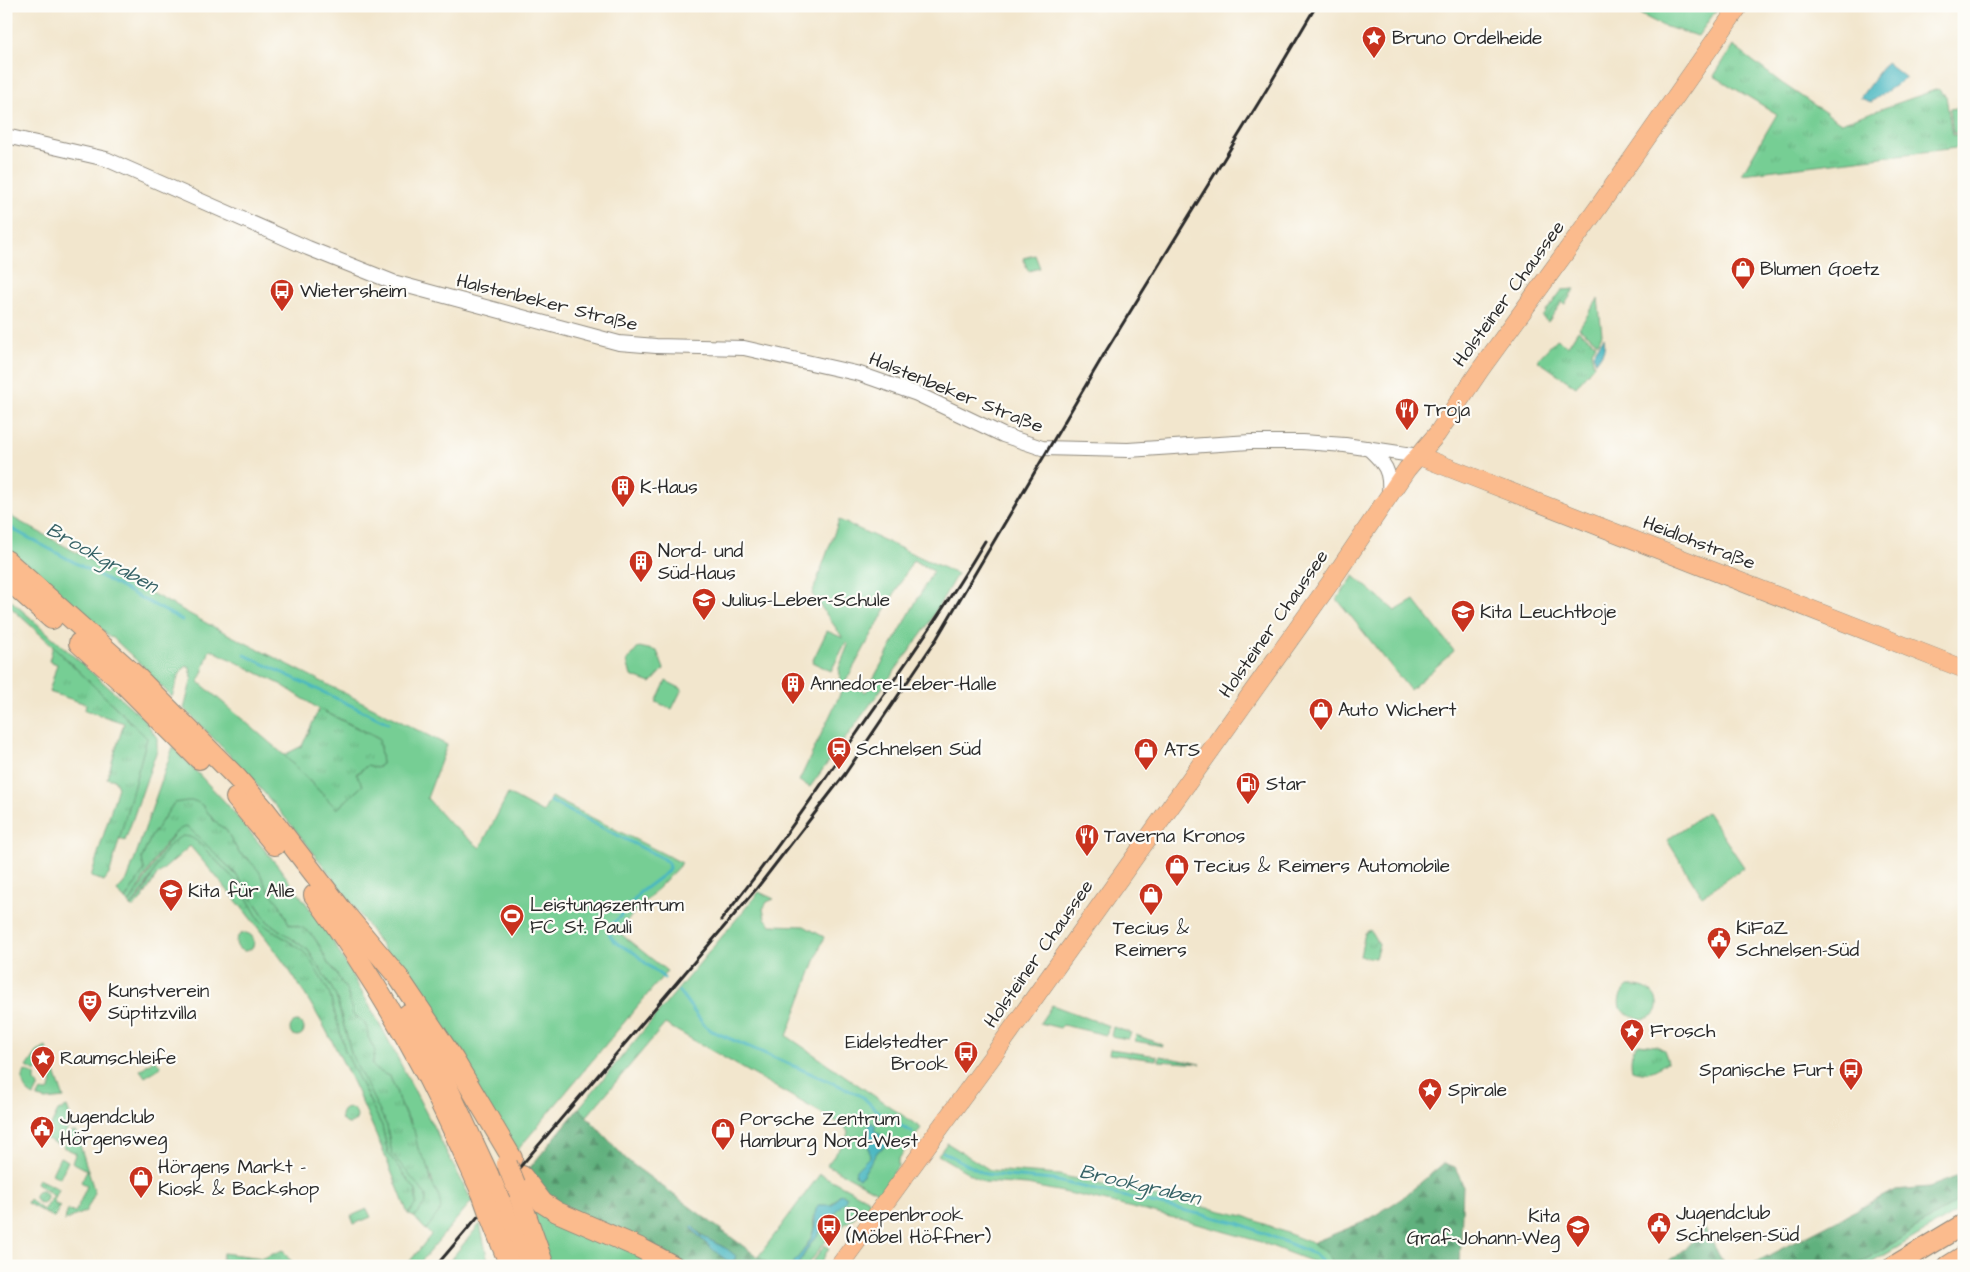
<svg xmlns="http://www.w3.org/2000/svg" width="1970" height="1272" viewBox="0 0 1970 1272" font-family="'Architects Daughter',sans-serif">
  <defs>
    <pattern id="forest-firs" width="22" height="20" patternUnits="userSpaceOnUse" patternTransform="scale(1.25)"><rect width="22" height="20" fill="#60b17e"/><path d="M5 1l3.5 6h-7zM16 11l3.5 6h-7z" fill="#4f9067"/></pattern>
    <pattern id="park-tufts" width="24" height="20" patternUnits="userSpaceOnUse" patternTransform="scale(1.25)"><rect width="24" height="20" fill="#76ce94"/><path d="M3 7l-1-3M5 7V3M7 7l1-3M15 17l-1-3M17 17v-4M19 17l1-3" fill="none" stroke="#66b180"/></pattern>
    <pattern id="garden-furrows" width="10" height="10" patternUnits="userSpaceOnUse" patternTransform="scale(1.25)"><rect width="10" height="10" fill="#76ce94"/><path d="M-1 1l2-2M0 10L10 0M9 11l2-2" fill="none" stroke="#66b180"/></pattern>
  </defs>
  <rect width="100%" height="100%" fill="#fdfcf7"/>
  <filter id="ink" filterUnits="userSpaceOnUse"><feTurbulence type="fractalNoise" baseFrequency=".02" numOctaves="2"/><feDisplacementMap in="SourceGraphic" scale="10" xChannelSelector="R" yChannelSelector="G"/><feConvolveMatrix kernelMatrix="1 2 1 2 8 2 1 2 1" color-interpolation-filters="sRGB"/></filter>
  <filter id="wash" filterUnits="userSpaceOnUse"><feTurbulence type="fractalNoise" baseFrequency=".0096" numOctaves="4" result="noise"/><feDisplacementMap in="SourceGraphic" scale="20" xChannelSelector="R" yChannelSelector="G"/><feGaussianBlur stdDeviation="1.12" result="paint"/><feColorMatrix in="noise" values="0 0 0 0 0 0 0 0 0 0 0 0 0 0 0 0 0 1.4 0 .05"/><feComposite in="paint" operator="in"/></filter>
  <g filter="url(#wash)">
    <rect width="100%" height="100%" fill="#f2e6cd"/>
    <!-- grass -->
    <g fill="#76ce94" stroke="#507c60" fill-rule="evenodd">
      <polygon points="1624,6 1719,6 1698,36 1663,26"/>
      <polygon points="1964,107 1964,132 1953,133 1950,109"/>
      <polygon points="1598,299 1602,334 1598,343 1579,328"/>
      <path d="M 6,512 L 15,519 L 208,624 L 447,745 L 427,798 L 447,821 L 480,848 L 508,794 L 543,813 L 551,797 L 682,863 L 617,931 L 667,971 L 516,1152 C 449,1049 385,942 308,846 C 270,797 228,752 184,709 L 192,678 L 190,668 L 186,666 L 179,674 L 172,697 L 149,674 L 150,673 L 112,637 L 111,638 L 6,547 ZM 210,649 L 282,685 L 319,709 L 379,738 L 382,764 L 376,768 L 368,765 L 356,775 L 363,785 L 337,809 L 284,755 L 199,682 Z"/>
      <path d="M 839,520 L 957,574 L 926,628 L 810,787 L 799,781 L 842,690 L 839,668 L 848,645 L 846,642 L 831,671 L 812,662 L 827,631 L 843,638 L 812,594 ZM 913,560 L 933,571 L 866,692 L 846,681 Z"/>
      <polygon points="1354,576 1395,611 1414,600 1454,651 1410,690 1337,599"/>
      <polygon points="6,596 143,718 157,738 157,750 125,841 119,838 147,738 53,646 6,603"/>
      <polygon points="639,647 657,651 664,669 651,683 631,676 627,661"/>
      <polygon points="666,681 682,689 672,709 656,702"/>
      <polygon points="173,747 225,802 278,866 329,934 383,1030 472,1201 417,1266 406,1266 431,1235 426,1230 430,1223 434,1188 428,1166 418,1149 411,1123 400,1105 396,1091 390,1077 377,1070 372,1065 374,1055 373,1047 368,1037 361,1020 353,1015 347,991 332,967 328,964 319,945 313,936 297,926 289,924 280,905 267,889 248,858 239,853 226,830 215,822 202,805 174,803 151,837 142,858 144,871 125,900 117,891 128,878"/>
      <polygon points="1707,812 1744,867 1702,896 1667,840"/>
      <path d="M 181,827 L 188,827 L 195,832 L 236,875 L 268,922 L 308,950 L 332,988 L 335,993 L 351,1052 L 387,1126 L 391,1148 L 426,1195 L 426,1202 L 414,1217 L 408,1214 L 411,1212 L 417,1196 L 416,1191 L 388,1153 L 382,1126 L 345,1051 L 329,992 L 299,948 L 267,927 L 259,919 L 238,883 L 197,841 L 174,841 C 157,861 149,886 131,906 L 129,903 C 149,879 158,849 181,827 Z"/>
      <path d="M 759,892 L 774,899 L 767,902 L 763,909 L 765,918 L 771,925 L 804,926 L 824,937 L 787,1036 L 921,1128 L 898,1160 L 898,1166 L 879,1193 L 827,1165 L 846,1140 L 848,1132 L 844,1126 L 665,1024 L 587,1116 L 579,1108 ZM 871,1122 L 874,1130 L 879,1135 L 878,1150 L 862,1176 L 856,1170 L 870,1156 Z"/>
      <path d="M 1628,986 C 1675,983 1660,1042 1620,1008 C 1618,999 1620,993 1628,986 Z"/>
      <polygon points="1052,1005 1109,1026 1106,1035 1063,1025 1060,1028 1040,1023"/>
      <polygon points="1113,1027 1131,1033 1128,1039 1111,1036"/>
      <polygon points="1136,1035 1163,1045 1163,1046 1135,1041"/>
      <path d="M 46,1047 L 64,1098 L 46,1100 L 37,1098 L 41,1091 L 46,1092 L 50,1089 C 54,1080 50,1069 39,1066 L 36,1072 L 27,1067 L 37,1052 Z"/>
      <polygon points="1110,1049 1157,1056 1156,1060 1109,1054"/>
      <polygon points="1160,1056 1201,1064 1159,1061"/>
      <path d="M 25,1071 L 35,1075 L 35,1081 L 39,1086 L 34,1096 C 24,1091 20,1082 25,1071 Z"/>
      <polygon points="67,1107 73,1124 68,1128 60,1145 45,1138 58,1111"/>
      <polygon points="71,1132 76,1132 95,1193 86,1211 64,1221 68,1210 75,1213 87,1186 81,1182 87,1170 72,1162 76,1153 63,1147"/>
      <polygon points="947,1143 990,1170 1059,1175 1244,1216 1312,1243 1326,1252 1335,1266 1317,1266 1313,1262 1258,1241 1183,1220 1073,1194 1027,1185 984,1182 938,1155"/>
      <polygon points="60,1157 68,1161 60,1178 52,1174"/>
      <polygon points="820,1174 869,1200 870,1205 829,1237 807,1266 797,1266 813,1240 830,1221 844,1194 840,1194 830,1206 820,1205 813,1217 814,1228 811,1238 802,1253 791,1266 773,1266 758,1257"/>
      <polygon points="525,1190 666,1266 550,1266"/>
      <polygon points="1964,1197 1964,1208 1866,1266 1853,1266 1870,1258"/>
      <polygon points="480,1224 489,1266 446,1265"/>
      <polygon points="825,1245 829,1248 819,1266 810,1266"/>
    </g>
    <!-- forest -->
    <g fill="url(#forest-firs)" stroke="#466e54" fill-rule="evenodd">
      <path d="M 579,1108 L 628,1161 L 758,1257 L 773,1266 L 756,1266 L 753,1263 L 746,1263 L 744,1266 L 684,1266 L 561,1209 L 528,1170 ZM 691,1226 L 707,1239 L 722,1246 L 736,1258 L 734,1261 C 722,1258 696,1238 691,1226 Z"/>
      <polygon points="1444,1163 1455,1167 1463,1185 1460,1266 1335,1266 1326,1252 1312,1243 1366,1221 1401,1199"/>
      <polygon points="1964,1174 1964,1197 1870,1258 1853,1266 1748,1266 1895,1190 1929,1187"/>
      <polygon points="1704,1227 1725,1266 1663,1266 1683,1251"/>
    </g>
    <!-- park -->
    <g fill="url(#park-tufts)" stroke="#507c60">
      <polygon points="1733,46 1783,84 1841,123 1938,89 1946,96 1952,135 1964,134 1964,147 1742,174 1777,114 1714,76"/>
      <polygon points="1035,255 1040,268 1028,271 1023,258"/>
      <polygon points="1578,330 1596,344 1591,352 1594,365 1576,387 1537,360 1557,339 1568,346"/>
      <polygon points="53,646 147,738 110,873 104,881 91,877 118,787 115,780 107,778 124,723 85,710 86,704 49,692 57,664 49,661"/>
      <polygon points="319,709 379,739 382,764 376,768 368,765 356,774 363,785 337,809 284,755 302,746"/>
      <path d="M 187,801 L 195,801 L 202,805 L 215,822 L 226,830 L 239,853 L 247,858 L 259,871 L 267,888 L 280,905 L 289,924 L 303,928 L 313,936 L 319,945 L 328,964 L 332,967 L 347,991 L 353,1015 L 364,1022 L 368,1030 L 368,1037 L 375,1051 L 372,1065 L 377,1070 L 390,1077 L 396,1091 L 400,1105 L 414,1130 L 418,1149 L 428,1166 L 431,1182 L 439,1196 L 441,1209 L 426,1230 L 414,1217 L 426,1202 L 426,1195 L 392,1154 L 387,1126 L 352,1056 L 337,999 L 332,988 L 308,950 L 268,922 L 236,874 L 188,827 C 168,825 141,888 129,903 L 125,900 L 144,871 L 142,858 L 151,837 L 174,803 Z"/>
      <path d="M 183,836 L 190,837 L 197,841 L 238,883 L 259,919 L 267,927 L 299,948 L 308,956 L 329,992 L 345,1051 L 382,1126 L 388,1153 L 416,1191 L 416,1204 L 408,1214 C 373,1123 335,1032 277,953 C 250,916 220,881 190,846 L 157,875 L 142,899 L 133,908 L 131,906 C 135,903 139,899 142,894 C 154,877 161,844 183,836 Z"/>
      <polygon points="1370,930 1379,945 1375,958 1360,956 1365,933"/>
      <circle cx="245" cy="942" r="9"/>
      <circle cx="297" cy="1029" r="7"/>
      <path d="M 1639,1044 L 1657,1046 L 1664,1050 L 1668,1061 C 1656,1071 1647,1075 1632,1070 C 1630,1060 1631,1049 1639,1044 Z"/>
      <polygon points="155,1059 161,1067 145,1077 140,1070"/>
      <circle cx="349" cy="1116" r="8"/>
      <polygon points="367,1209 371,1217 354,1224 351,1216"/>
      <polygon points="283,1250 288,1258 298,1266 221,1266 223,1253 263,1258"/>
    </g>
    <!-- garden -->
    <g fill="url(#garden-furrows)" stroke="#507c60">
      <polygon points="1575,289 1565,304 1562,302 1548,322 1542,317 1562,290"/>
      <polygon points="38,1179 59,1189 53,1203 60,1206 54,1218 27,1203 29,1199 43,1210 54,1196 36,1183"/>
      <circle cx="41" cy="1197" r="6"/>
    </g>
    <!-- water -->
    <g fill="#48b7c1" stroke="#3a7176">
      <polygon points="1886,62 1906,78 1871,102 1860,98"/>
      <path d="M 1604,337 C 1606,348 1603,353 1596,362 L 1593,354 Z"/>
      <polygon points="871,1122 876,1126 874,1130 887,1140 887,1145 878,1151 862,1176 859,1178 855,1175 856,1170 870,1156 866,1132"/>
      <path d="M 840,1194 L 846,1196 L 846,1200 L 836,1211 L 830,1221 L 813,1240 L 797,1266 L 791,1266 C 800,1254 812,1243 814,1228 C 816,1219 813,1214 818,1205 L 832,1205 Z"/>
      <path d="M 692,1226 L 702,1236 L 727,1249 L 736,1256 L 735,1259 L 731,1262 C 719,1257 698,1237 691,1227 Z"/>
    </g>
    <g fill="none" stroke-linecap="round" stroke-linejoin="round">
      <!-- stream -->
      <g stroke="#48b7c1" stroke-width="3">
        <polyline points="6,522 14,530 182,620"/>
        <polyline points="245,655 388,723"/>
        <path d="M 550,801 L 662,858 L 668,863 L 669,868 L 667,872 L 639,893 L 633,902 L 627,905 L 620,917 L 610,926 L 609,933 C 614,946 628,947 637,955 C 645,964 655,970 664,978"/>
        <polyline points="679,991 704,1025 712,1031 840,1086 863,1097 880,1114 912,1132"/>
        <polyline points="943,1152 985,1174 1053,1180 1238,1223 1315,1254 1325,1266"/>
      </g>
    </g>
  </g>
  <g filter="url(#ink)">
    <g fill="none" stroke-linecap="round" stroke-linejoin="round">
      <defs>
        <g id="minor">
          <polyline points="6,136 106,159 308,248 393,282 619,343 656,346 744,348 860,374 917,394 1003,435 1042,448 1128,450 1250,442 1302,442 1345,445 1419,456"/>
          <path d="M 1368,448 C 1385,464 1391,470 1389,495"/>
        </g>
        <g id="major">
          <polyline points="1419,456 1964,669"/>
          <polyline points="839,1266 1000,1046 1330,583 1407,469 1437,434 1480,370 1597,209 1739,6"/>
        </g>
        <g id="highway">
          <polyline points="6,560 136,676 237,778 265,810 342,910 399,978 454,1060 512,1158"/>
          <polyline points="6,578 52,619"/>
          <polyline points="79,643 125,685 199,759"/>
          <polyline points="236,798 275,845"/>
          <path d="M 314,895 C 356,952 394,1014 427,1076 C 447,1115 464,1154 482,1193"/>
          <polyline points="408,1014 438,1067 489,1176"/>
          <polyline points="522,1176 543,1203 557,1212 640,1248 674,1266"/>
          <polyline points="515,1184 544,1266"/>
          <polyline points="500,1201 525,1266"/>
          <polyline points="489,1213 510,1266"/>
          <polyline points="1894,1266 1964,1224"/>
          <polyline points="1948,1266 1964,1256"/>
        </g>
      </defs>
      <!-- minor casing -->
      <use href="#minor" stroke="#8e887c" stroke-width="16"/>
      <!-- major casing -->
      <use href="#major" stroke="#8e887c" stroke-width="19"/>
      <!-- highway casing -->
      <use href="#highway" stroke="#8e887c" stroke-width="22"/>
      <!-- minor -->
      <use href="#minor" stroke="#fff" stroke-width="14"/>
      <!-- major -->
      <use href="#major" stroke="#fbbb8d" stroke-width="18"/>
      <!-- highway -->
      <use href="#highway" stroke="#fbbb8d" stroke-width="20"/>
      <!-- rail -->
      <g stroke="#2b2b2b" stroke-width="3">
        <path d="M 721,920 C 770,860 813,796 857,733 C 901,670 946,607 985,541"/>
        <polyline points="436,1266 757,888 845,774 937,638 1106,351 1267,89 1316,6"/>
      </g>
      <defs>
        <g id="highway-bridge">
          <polyline points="507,1164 515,1184"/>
          <polyline points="492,1182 500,1201"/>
          <polyline points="482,1193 489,1213"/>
        </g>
      </defs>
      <!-- highway-bridge casing -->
      <use href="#highway-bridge" stroke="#8e887c" stroke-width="22" stroke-linecap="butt"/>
      <!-- highway-bridge -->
      <use href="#highway-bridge" stroke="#fbbb8d" stroke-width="20"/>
    </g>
  </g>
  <!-- icons -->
  <defs>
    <symbol id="sight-pin" viewBox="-11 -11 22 30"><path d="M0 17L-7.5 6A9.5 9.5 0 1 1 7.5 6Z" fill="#c8321e" stroke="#fdfcf7"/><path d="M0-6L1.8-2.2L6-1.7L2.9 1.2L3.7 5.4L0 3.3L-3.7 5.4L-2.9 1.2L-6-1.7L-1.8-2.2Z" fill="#fff"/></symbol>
    <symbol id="shop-pin" viewBox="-11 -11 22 30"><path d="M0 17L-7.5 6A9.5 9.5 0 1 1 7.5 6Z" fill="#c8321e" stroke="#fdfcf7"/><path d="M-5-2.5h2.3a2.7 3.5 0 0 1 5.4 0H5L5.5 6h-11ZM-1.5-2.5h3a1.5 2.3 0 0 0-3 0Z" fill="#fff"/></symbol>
    <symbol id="bus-pin" viewBox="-11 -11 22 30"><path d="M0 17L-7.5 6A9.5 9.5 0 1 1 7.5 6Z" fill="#c8321e" stroke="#fdfcf7"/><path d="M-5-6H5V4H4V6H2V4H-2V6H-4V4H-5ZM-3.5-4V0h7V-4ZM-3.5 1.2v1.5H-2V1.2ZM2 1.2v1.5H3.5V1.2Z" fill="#fff"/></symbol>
    <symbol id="restaurant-pin" viewBox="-11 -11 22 30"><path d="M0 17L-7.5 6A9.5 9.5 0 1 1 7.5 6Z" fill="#c8321e" stroke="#fdfcf7"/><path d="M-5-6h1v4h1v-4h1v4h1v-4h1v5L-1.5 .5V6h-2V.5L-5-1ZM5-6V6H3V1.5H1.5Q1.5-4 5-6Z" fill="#fff"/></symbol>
    <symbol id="building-pin" viewBox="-11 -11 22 30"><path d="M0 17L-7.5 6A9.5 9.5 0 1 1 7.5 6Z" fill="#c8321e" stroke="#fdfcf7"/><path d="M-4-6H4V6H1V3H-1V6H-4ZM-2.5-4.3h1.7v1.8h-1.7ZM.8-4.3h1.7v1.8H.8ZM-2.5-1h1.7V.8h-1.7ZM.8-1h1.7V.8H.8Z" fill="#fff"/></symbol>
    <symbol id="school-pin" viewBox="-11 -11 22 30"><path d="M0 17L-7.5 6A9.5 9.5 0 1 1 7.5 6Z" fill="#c8321e" stroke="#fdfcf7"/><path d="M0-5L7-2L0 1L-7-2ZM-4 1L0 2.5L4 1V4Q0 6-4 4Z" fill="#fff"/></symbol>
    <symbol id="station-pin" viewBox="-11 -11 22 30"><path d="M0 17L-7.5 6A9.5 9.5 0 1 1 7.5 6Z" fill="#c8321e" stroke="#fdfcf7"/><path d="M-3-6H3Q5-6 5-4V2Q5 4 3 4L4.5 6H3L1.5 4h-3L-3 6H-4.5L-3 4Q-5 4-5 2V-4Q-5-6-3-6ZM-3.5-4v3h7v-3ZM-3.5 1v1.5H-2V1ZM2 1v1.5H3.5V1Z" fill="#fff"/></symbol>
    <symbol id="fuel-pin" viewBox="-11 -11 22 30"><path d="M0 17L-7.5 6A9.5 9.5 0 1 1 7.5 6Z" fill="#c8321e" stroke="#fdfcf7"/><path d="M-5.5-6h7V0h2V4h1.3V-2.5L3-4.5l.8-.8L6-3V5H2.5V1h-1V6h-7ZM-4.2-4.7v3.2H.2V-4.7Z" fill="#fff"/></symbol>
    <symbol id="stadium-pin" viewBox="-11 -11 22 30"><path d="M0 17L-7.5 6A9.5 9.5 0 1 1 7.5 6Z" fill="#c8321e" stroke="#fdfcf7"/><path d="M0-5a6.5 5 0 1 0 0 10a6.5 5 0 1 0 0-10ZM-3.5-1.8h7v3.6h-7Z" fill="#fff"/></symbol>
    <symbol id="civic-pin" viewBox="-11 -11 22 30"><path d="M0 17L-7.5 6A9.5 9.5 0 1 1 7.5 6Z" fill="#c8321e" stroke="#fdfcf7"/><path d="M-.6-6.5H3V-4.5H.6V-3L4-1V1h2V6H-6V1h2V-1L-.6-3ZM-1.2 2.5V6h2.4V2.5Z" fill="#fff"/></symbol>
    <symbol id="theatre-pin" viewBox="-11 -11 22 30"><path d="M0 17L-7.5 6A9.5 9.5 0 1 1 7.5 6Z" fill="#c8321e" stroke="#fdfcf7"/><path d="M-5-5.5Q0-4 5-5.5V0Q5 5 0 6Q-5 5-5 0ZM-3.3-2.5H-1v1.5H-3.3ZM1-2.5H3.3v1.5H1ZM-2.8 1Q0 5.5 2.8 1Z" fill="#fff"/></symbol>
  </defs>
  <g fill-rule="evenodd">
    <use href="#sight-pin" x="1360" y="24" width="28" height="38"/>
    <use href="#shop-pin" x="1729" y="255" width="28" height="38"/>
    <use href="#bus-pin" x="268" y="277" width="28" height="38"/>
    <use href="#restaurant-pin" x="1393" y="396" width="28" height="38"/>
    <use href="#building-pin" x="609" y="473" width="28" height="38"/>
    <use href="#building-pin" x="627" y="548" width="28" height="38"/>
    <use href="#school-pin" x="690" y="586" width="28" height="38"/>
    <use href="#school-pin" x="1449" y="598" width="28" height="38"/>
    <use href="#building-pin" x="779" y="670" width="28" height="38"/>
    <use href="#shop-pin" x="1307" y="696" width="28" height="38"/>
    <use href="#station-pin" x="825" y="735" width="28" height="38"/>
    <use href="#shop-pin" x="1132" y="736" width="28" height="38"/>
    <use href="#fuel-pin" x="1234" y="770" width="28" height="38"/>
    <use href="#restaurant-pin" x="1073" y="822" width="28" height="38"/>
    <use href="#shop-pin" x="1163" y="852" width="28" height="38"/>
    <use href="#school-pin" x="157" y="877" width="28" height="38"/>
    <use href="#shop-pin" x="1137" y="881" width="28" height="38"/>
    <use href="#stadium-pin" x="498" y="902" width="28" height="38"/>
    <use href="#civic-pin" x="1705" y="925" width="28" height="38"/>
    <use href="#theatre-pin" x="76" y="988" width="28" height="38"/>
    <use href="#sight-pin" x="1618" y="1017" width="28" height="38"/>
    <use href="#bus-pin" x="952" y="1039" width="28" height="38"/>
    <use href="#sight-pin" x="29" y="1044" width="28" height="38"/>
    <use href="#bus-pin" x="1837" y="1056" width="28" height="38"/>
    <use href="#sight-pin" x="1416" y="1076" width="28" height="38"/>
    <use href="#civic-pin" x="28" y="1114" width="28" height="38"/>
    <use href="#shop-pin" x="709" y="1116" width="28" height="38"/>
    <use href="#shop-pin" x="127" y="1164" width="28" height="38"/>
    <use href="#civic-pin" x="1645" y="1210" width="28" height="38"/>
    <use href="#bus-pin" x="815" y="1212" width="28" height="38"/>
    <use href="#school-pin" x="1564" y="1213" width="28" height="38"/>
  </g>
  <g text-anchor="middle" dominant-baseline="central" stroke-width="4.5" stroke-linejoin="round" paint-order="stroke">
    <!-- poi labels -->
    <g font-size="19" fill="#2b2b2b" stroke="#fdfcf7" text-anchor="start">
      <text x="1392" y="38">Bruno Ordelheide</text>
      <text x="1760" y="269">Blumen Goetz</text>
      <text x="300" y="291">Wietersheim</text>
      <text x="1424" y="410">Troja</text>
      <text x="640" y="487">K-Haus</text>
      <text x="658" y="551">Nord- und<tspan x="658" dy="22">Süd-Haus</tspan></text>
      <text x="722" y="600">Julius-Leber-Schule</text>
      <text x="1480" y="612">Kita Leuchtboje</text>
      <text x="810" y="684">Annedore-Leber-Halle</text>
      <text x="1338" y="710">Auto Wichert</text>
      <text x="856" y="749">Schnelsen Süd</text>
      <text x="1164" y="750">ATS</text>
      <text x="1266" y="784">Star</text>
      <text x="1104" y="836">Taverna Kronos</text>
      <text x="1194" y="866">Tecius &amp; Reimers Automobile</text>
      <text x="188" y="891">Kita für Alle</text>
      <text x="530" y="905">Leistungszentrum<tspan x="530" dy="22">FC St. Pauli</tspan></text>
      <text x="1151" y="928" text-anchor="middle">Tecius &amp;<tspan x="1151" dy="22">Reimers</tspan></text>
      <text x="1736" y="928">KiFaZ<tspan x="1736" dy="22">Schnelsen-Süd</tspan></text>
      <text x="108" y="991">Kunstverein<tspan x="108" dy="22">Süptitzvilla</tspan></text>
      <text x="1650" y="1031">Frosch</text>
      <text x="948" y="1042" text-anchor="end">Eidelstedter<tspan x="948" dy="22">Brook</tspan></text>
      <text x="60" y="1058">Raumschleife</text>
      <text x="1834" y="1070" text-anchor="end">Spanische Furt</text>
      <text x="1448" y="1090">Spirale</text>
      <text x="60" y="1117">Jugendclub<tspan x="60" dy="22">Hörgensweg</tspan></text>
      <text x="740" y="1119">Porsche Zentrum<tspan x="740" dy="22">Hamburg Nord-West</tspan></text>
      <text x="158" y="1167">Hörgens Markt -<tspan x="158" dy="22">Kiosk &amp; Backshop</tspan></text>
      <text x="1676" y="1213">Jugendclub<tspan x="1676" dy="22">Schnelsen-Süd</tspan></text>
      <text x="846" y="1215">Deepenbrook<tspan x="846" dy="22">(Möbel Höffner)</tspan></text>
      <text x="1560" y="1216" text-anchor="end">Kita<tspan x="1560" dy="22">Graf-Johann-Weg</tspan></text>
    </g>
    <!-- street labels -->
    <g font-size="19" fill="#2b2b2b" stroke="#fdfcf7">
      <text transform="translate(1509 294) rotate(-54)">Holsteiner Chaussee</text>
      <text transform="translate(547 303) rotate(14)">Halstenbeker Straße</text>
      <text transform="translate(956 393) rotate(22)">Halstenbeker Straße</text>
      <text transform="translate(1699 543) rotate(21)">Heidlohstraße</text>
      <text transform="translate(1274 624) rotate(-55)">Holsteiner Chaussee</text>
      <text transform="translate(1039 954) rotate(-55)">Holsteiner Chaussee</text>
    </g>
    <!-- water labels -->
    <g font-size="20" font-style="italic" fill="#376367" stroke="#fdfcf7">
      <text transform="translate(102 558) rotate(29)">Brookgraben</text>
      <text transform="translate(1140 1185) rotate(13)">Brookgraben</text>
    </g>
  </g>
  <!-- margin -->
  <rect width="1970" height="1272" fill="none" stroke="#fdfcf7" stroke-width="25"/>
</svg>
